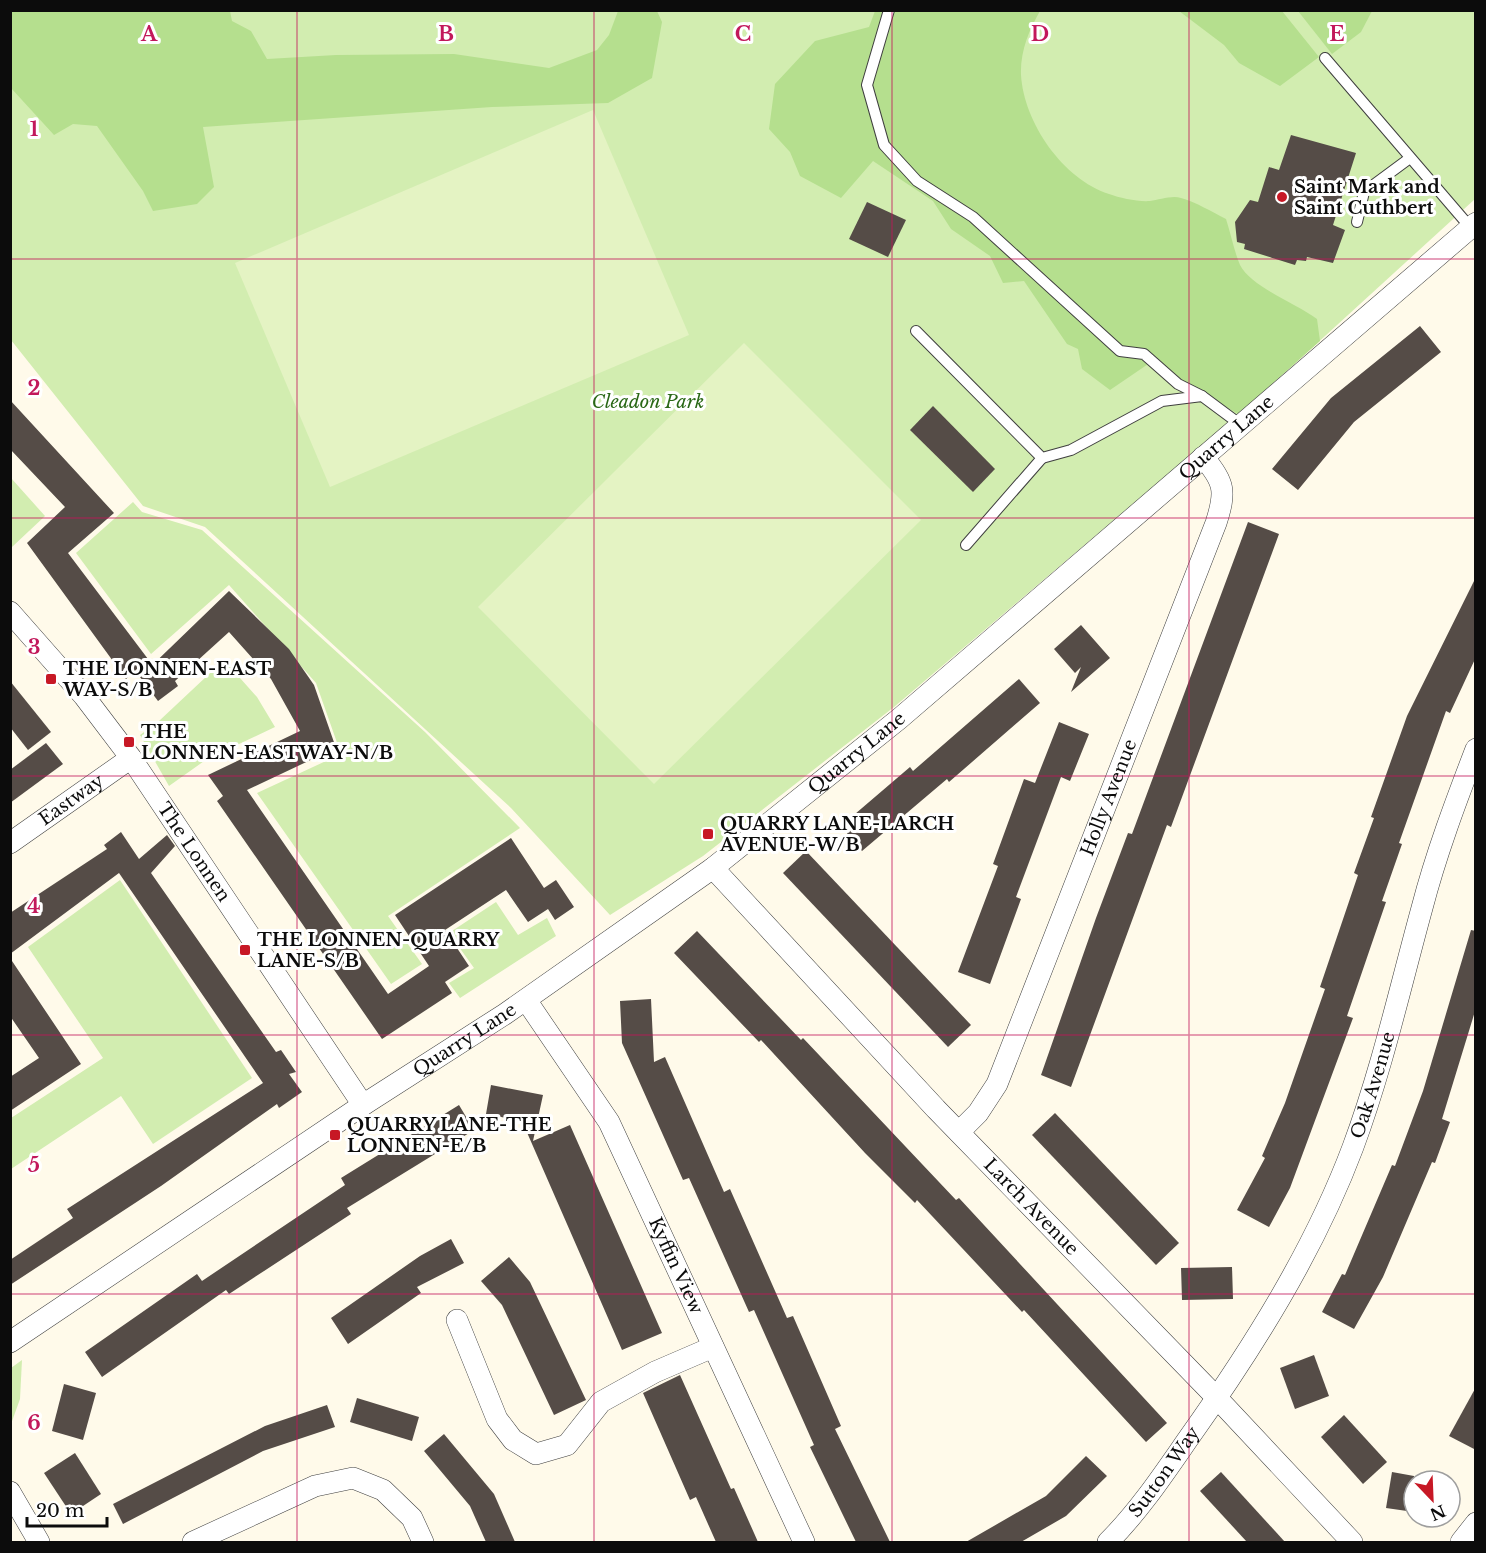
<svg xmlns="http://www.w3.org/2000/svg" width="1486" height="1553" viewBox="0 0 1486 1553" font-family="'Libre Baskerville',serif">
  <rect width="100%" height="100%" fill="#fffaea"/>
  <!-- green -->
  <g fill="#d2edb0">
    <polygon points="11,11 1475,11 1475,199 1255,400 894,707 703,856 610,915 511,808 205,527 143,506 11,340"/>
    <polygon points="11,478 45,516 12,547 10,546"/>
    <polygon points="133,502 142,512 202,530 425,732 520,828 388,916 422,964 391,984 257,793 341,754 316,683 229,585 151,654 76,553"/>
    <polygon points="224,660 257,697 275,727 207,759 169,786 140,735 159,721"/>
    <polygon points="120,880 252,1078 153,1144 121,1096 11,1169 11,1118 103,1058 28,947"/>
    <polygon points="496,902 518,935 547,918 556,936 460,998 449,983 474,968 449,933"/>
    <polygon points="22,1360 20,1399 11,1424 11,1368"/>
  </g>
  <!-- forest -->
  <g fill="#b5df8e">
    <polygon points="11,10 230,11 232,21 251,31 267,59 336,55 454,54 549,68 597,50 609,35 618,11 657,11 662,22 652,78 608,103 492,107 203,127 214,187 197,204 153,211 143,191 97,126 73,124 54,135 11,88"/>
    <path d="M 875,11 L 1040,11 C 1029,30 1020,52 1021,75 C 1024,123 1063,179 1109,194 C 1120,198 1138,202 1150,201 C 1159,200 1172,195 1181,198 C 1196,202 1212,212 1226,219 C 1231,234 1234,251 1240,265 C 1251,287 1296,303 1317,319 L 1320,341 L 1238,414 L 1182,380 L 1157,358 L 1110,390 L 1082,369 L 1078,349 L 1067,344 L 1024,281 L 1003,283 L 990,256 L 951,229 L 933,201 L 873,161 L 841,198 L 800,176 L 790,152 L 769,129 L 775,84 L 815,41 L 869,27 Z"/>
    <polygon points="1179,11 1282,11 1319,57 1280,86 1239,63 1224,45"/>
    <polygon points="1298,11 1372,11 1361,32 1332,54"/>
  </g>
  <!-- pitch -->
  <g fill="#e4f3c3">
    <polygon points="593,110 689,335 330,487 235,263"/>
    <polygon points="744,343 921,520 654,784 478,607"/>
  </g>
  <!-- building -->
  <g fill="#554c47">
    <polygon points="1291,135 1356,153 1333,225 1345,230 1333,263 1307,257 1306,261 1297,260 1295,265 1244,249 1245,244 1237,242 1235,222 1250,200 1258,202 1269,167 1279,170"/>
    <polygon points="867,202 906,220 888,257 849,239"/>
    <polygon points="1420,326 1441,352 1354,422 1298,490 1272,469 1331,398"/>
    <polygon points="10,400 114,513 68,553 148,659 126,679 27,543 65,507 10,449"/>
    <polygon points="933,406 995,469 973,492 910,430"/>
    <polygon points="1248,522 1279,534 1171,827 1167,825 1071,1087 1041,1075 1096,918 1128,833 1132,834"/>
    <polygon points="1476,577 1476,657 1450,713 1446,711 1399,843 1402,844 1382,901 1386,902 1347,1016 1353,1018 1290,1188 1269,1227 1237,1210 1265,1158 1262,1156 1285,1103 1325,989 1320,987 1358,875 1354,873 1374,818 1371,817 1407,716"/>
    <polygon points="229,591 289,649 314,685 336,748 247,790 388,994 429,966 395,915 511,838 544,888 556,880 574,907 555,920 548,909 528,922 506,890 445,930 469,966 445,982 452,993 382,1039 217,801 223,796 208,775 300,731 271,679 229,632 175,681 178,686 158,701 140,677"/>
    <polygon points="1081,625 1110,658 1071,692 1081,667 1075,673 1054,649"/>
    <polygon points="1019,679 1040,703 949,782 947,779 862,851 841,826 910,767 913,771"/>
    <polygon points="10,681 51,732 28,750 10,727"/>
    <polygon points="1059,722 1089,734 1070,781 1061,777 1016,897 1021,899 990,984 958,972 998,866 993,864 1024,779 1035,783"/>
    <polygon points="46,743 63,764 10,803 10,770"/>
    <polygon points="121,832 139,859 167,835 175,846 151,873 276,1052 281,1050 296,1072 289,1074 302,1092 279,1108 277,1104 161,1186 10,1285 10,1260 73,1218 67,1209 263,1083 119,873 10,954 10,913 107,849 104,845"/>
    <polygon points="806,851 971,1025 948,1047 783,873"/>
    <polygon points="1471,930 1476,931 1476,1008 1442,1119 1450,1122 1435,1163 1432,1162 1383,1277 1354,1329 1322,1312 1342,1274 1345,1275 1392,1165 1395,1166 1423,1091"/>
    <polygon points="697,931 801,1040 803,1038 956,1200 959,1198 1167,1423 1146,1442 1024,1310 1022,1312 917,1200 915,1203 865,1153 761,1040 759,1042 674,953"/>
    <polygon points="10,958 81,1064 10,1111 10,1077 39,1058 10,1016"/>
    <polygon points="651,999 654,1062 665,1057 724,1192 730,1189 787,1318 793,1316 841,1426 835,1429 890,1542 856,1542 810,1447 814,1445 754,1310 749,1312 689,1178 683,1180 622,1043 620,1001"/>
    <polygon points="491,1085 543,1095 533,1141 570,1125 662,1333 622,1350 522,1121 486,1114"/>
    <polygon points="459,1105 474,1130 347,1208 351,1214 229,1294 226,1290 102,1377 85,1352 197,1274 202,1281 345,1185 341,1178"/>
    <polygon points="1055,1113 1179,1243 1156,1265 1032,1135"/>
    <polygon points="451,1239 464,1263 417,1287 421,1293 348,1344 331,1318 420,1256"/>
    <polygon points="509,1257 530,1282 586,1400 554,1415 502,1305 481,1281"/>
    <polygon points="1232,1267 1233,1299 1182,1300 1181,1268"/>
    <polygon points="1314,1355 1329,1396 1295,1409 1280,1368"/>
    <polygon points="680,1375 731,1489 734,1488 758,1542 716,1542 696,1497 690,1500 643,1393"/>
    <polygon points="64,1384 96,1393 83,1440 52,1431"/>
    <polygon points="1476,1387 1476,1450 1449,1436"/>
    <polygon points="357,1398 419,1417 412,1441 350,1422"/>
    <polygon points="327,1405 335,1427 263,1451 123,1524 113,1504 265,1426"/>
    <polygon points="1344,1415 1387,1462 1363,1484 1321,1437"/>
    <polygon points="444,1434 494,1494 515,1542 486,1542 470,1506 424,1451"/>
    <polygon points="75,1453 101,1494 71,1514 44,1473"/>
    <polygon points="1086,1456 1107,1476 1066,1516 1021,1542 966,1542 1046,1496"/>
    <polygon points="1221,1472 1285,1542 1247,1542 1200,1491"/>
    <polygon points="1392,1472 1414,1476 1414,1512 1386,1508"/>
  </g>
  <g fill="none" stroke-linecap="round" stroke-linejoin="round">
    <defs>
      <g id="service">
        <polyline points="889,10 867,85 884,145 917,181 973,217 1120,351 1144,354 1178,384 1202,396"/>
        <polyline points="1325,58 1470,227"/>
        <polyline points="1357,222 1364,192 1410,158"/>
        <polyline points="916,331 1042,458 1071,450 1162,401 1202,396 1241,425"/>
        <polyline points="966,545 1042,458"/>
      </g>
      <g id="minor">
        <path id="s1" d="M 10,612 L 84,696 L 131,758 L 363,1105"/>
        <path id="s2" d="M 10,843 L 131,758"/>
        <path id="s3" d="M 713,868 L 936,1109 L 1217,1398 L 1352,1542"/>
        <path id="s4" d="M 526,1000 L 609,1122 L 804,1542"/>
        <path id="s5" d="M 959,1132 L 978,1113 L 997,1084 L 1216,523 C 1226,492 1225,482 1203,457"/>
        <polyline points="457,1320 497,1419 513,1440 536,1454 567,1445 601,1402 655,1372 713,1347"/>
        <path id="s6" d="M 10,1342 L 363,1105 L 505,1014 L 713,868 L 899,719 L 1476,223"/>
        <polyline points="10,1492 39,1542"/>
        <polyline points="193,1542 315,1486 353,1478 383,1490 412,1518 423,1542"/>
        <path id="s7" d="M 1108,1542 C 1139,1511 1163,1475 1188,1439 C 1252,1349 1314,1251 1353,1147 C 1382,1069 1400,988 1422,908 C 1436,854 1456,801 1476,749"/>
        <polyline points="1461,1542 1476,1523"/>
      </g>
    </defs>
    <!-- service casing -->
    <use href="#service" stroke="#3f3f3f" stroke-width="12"/>
    <!-- minor casing -->
    <use href="#minor" stroke="#3f3f3f" stroke-width="22"/>
    <!-- service -->
    <use href="#service" stroke="#fff" stroke-width="10"/>
    <!-- minor -->
    <use href="#minor" stroke="#fff" stroke-width="21"/>
  </g>
  <!-- grid -->
  <path fill="none" stroke="#c2185b" stroke-width="1.5" stroke-opacity="0.55" d="M 297,10 L 297,1542M 594,10 L 594,1542M 892,10 L 892,1542M 1189,10 L 1189,1542M 10,259 L 1476,259M 10,518 L 1476,518M 10,776 L 1476,776M 10,1035 L 1476,1035M 10,1294 L 1476,1294"/>
  <!-- markers -->
  <g fill="#c71825" stroke="#fff" stroke-width="2">
    <circle cx="1282" cy="197" r="6"/>
    <rect x="45" y="673" width="12" height="12" rx="3"/>
    <rect x="123" y="736" width="12" height="12" rx="3"/>
    <rect x="702" y="828" width="12" height="12" rx="3"/>
    <rect x="239" y="944" width="12" height="12" rx="3"/>
    <rect x="329" y="1129" width="12" height="12" rx="3"/>
  </g>
  <g text-anchor="middle" dominant-baseline="central" stroke-width="6" stroke-linejoin="round" paint-order="stroke">
    <!-- poi labels -->
    <g font-size="18" font-weight="bold" fill="#0c0c0c" stroke="#fff" text-anchor="start">
      <text x="1294" y="187">Saint Mark and<tspan x="1294" dy="21">Saint Cuthbert</tspan></text>
      <text x="63" y="669">THE LONNEN-EAST<tspan x="63" dy="21">WAY-S/B</tspan></text>
      <text x="141" y="732">THE<tspan x="141" dy="21">LONNEN-EASTWAY-N/B</tspan></text>
      <text x="720" y="824">QUARRY LANE-LARCH<tspan x="720" dy="21">AVENUE-W/B</tspan></text>
      <text x="257" y="940">THE LONNEN-QUARRY<tspan x="257" dy="21">LANE-S/B</tspan></text>
      <text x="347" y="1125">QUARRY LANE-THE<tspan x="347" dy="21">LONNEN-E/B</tspan></text>
    </g>
    <!-- park labels -->
    <g font-size="18" font-style="italic" fill="#2a6817" stroke="#fff">
      <text x="648" y="402">Cleadon Park</text>
    </g>
    <!-- street labels -->
    <g font-size="18" fill="#0c0c0c" stroke="#fff">
      <text stroke="none"><textPath href="#s6" startOffset="1518">Quarry Lane</textPath></text>
      <text stroke="none"><textPath href="#s6" startOffset="1032">Quarry Lane</textPath></text>
      <text stroke="none"><textPath href="#s5" startOffset="369">Holly Avenue</textPath></text>
      <text stroke="none"><textPath href="#s2" startOffset="75">Eastway</textPath></text>
      <text stroke="none"><textPath href="#s1" startOffset="303">The Lonnen</textPath></text>
      <text stroke="none"><textPath href="#s6" startOffset="546">Quarry Lane</textPath></text>
      <text stroke="none"><textPath href="#s7" startOffset="532">Oak Avenue</textPath></text>
      <text stroke="none"><textPath href="#s3" startOffset="465">Larch Avenue</textPath></text>
      <text stroke="none"><textPath href="#s4" startOffset="306">Kyffin View</textPath></text>
      <text stroke="none"><textPath href="#s7" startOffset="90">Sutton Way</textPath></text>
    </g>
  </g>
  <g font-size="20" text-anchor="middle" font-weight="bold" fill="#c2185b" stroke="#fff" stroke-width="6" stroke-linejoin="round" paint-order="stroke">
    <text x="149" y="41">A</text>
    <text x="446" y="41">B</text>
    <text x="743" y="41">C</text>
    <text x="1040" y="41">D</text>
    <text x="1337" y="41">E</text>
    <text x="34" y="136">1</text>
    <text x="34" y="395">2</text>
    <text x="34" y="654">3</text>
    <text x="34" y="913">4</text>
    <text x="34" y="1172">5</text>
    <text x="34" y="1430">6</text>
  </g>
  <!-- border -->
  <rect width="1486" height="1553" fill="none" stroke="#0c0c0c" stroke-width="24"/>
  <!-- north arrow -->
  <g transform="translate(1432 1499) rotate(157)"><circle r="28" fill="#ffffff" stroke="#9e9e9e" stroke-width="1.5"/>
  <path d="M0-4.5L10 22L0 15L-10 22Z" fill="#c71825"/>
  <text y="-9" font-size="16" font-weight="bold" text-anchor="middle" fill="#0c0c0c">N</text>
  </g>
  <!-- scale -->
  <path d="M27 1517v9h80v-9" fill="none" stroke="#0c0c0c" stroke-width="3"/>
  <text x="36" y="1517" font-size="18" fill="#0c0c0c" stroke="#ffffff" stroke-width="4.5" paint-order="stroke">20 m</text>
</svg>
